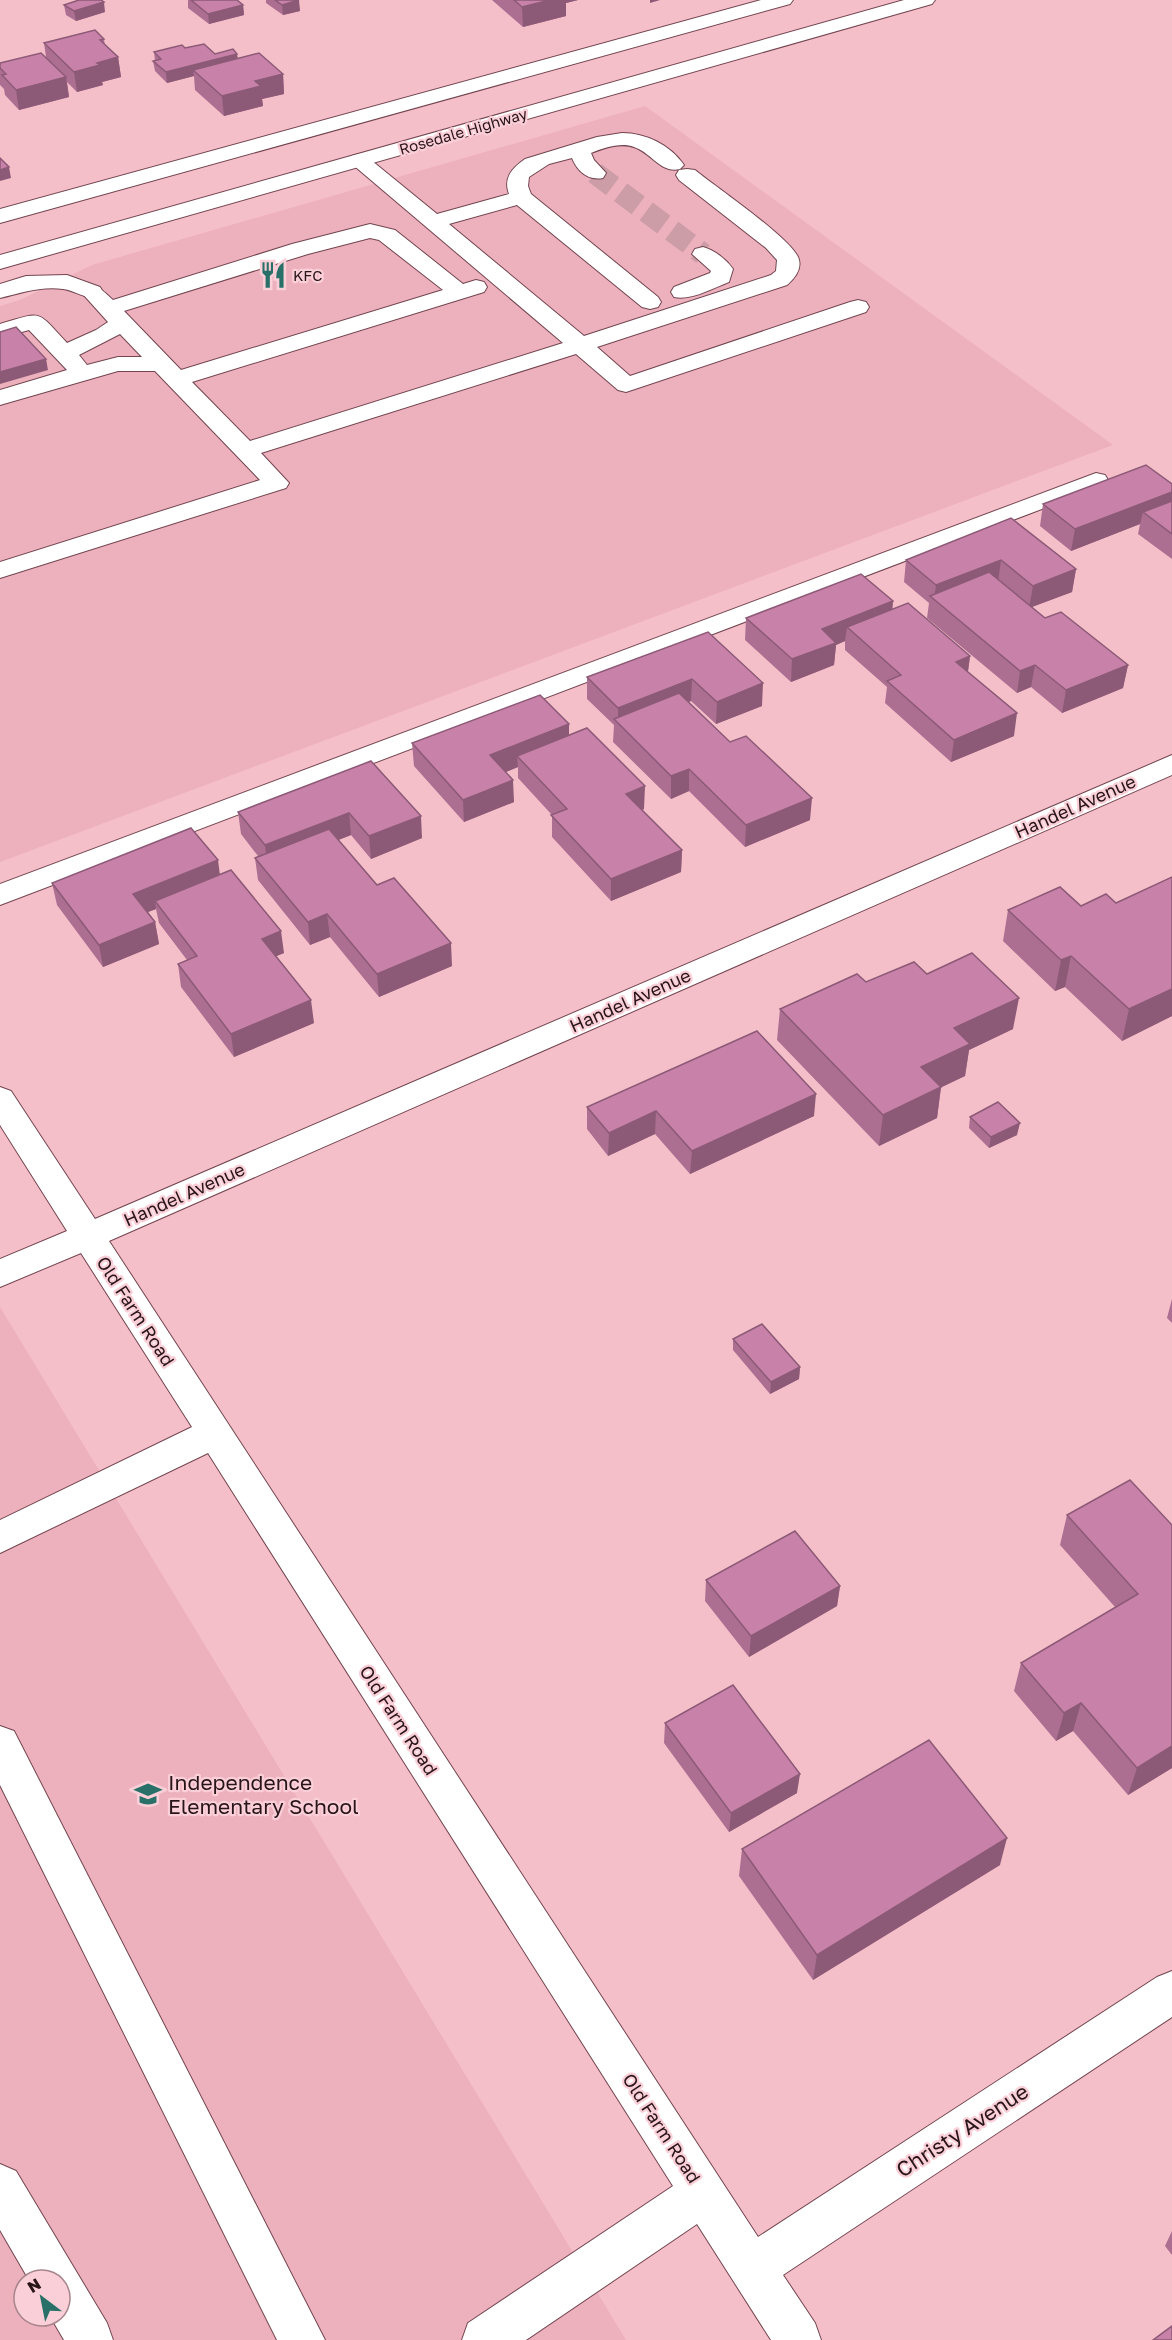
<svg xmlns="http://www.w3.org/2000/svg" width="1172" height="2340" viewBox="0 0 1172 2340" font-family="'Golos Text',sans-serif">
  <rect width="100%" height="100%" fill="#f5bfca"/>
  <!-- built -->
  <g fill="#edb0bd" fill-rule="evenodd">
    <polygon points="645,106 1113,445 0,862 0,306 20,300 92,265"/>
    <path d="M 0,1307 L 626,2340 L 0,2340 ZM 24,2280 L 60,2280 L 60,2316 L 24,2316 Z"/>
  </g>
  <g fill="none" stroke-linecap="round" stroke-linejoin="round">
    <!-- minor-tunnel -->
    <polyline stroke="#cc9da7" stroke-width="22" stroke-dasharray="22 10" stroke-linecap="butt" points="595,173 703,254"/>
    <defs>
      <g id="minor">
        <path d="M 622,133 C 646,133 670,145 684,165 L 680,169 C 661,174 652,153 634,147 C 621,142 604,148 591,153 L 594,160 L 606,173 L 603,178 C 588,181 577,171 572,158 L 549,164 L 529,177 L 528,186 L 531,194 L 658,297 L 661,302 L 658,307 L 650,309 L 642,307 L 517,205 L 449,224 L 584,336 L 771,275 L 776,271 L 777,260 L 766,248 L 679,180 L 676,175 L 679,170 L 687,169 L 695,170 C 717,188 788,236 798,257 C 803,268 795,278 787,285 L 597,347 L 630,376 L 850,302 L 858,300 L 866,302 L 869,307 L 866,312 L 626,392 L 618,390 L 576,354 L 261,453 L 289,483 L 286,488 L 0,578 L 0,562 L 260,480 L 155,371 L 118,371 L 0,405 L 0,390 L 67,370 L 29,330 L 0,338 L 0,324 C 44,311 36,310 67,343 L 96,330 L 108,322 L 81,292 L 84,287 C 98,284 103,291 113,300 L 292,244 L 370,224 L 395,230 L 463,284 L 476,280 L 484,282 L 487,287 L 484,292 L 192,382 L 250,441 L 563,343 L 352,164 L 348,160 L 352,156 L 359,154 L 366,156 L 437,214 L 509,194 C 503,178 512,168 525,159 L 597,137 ZM 370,238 L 379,240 L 443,290 L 181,370 L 124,311 L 308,254 ZM 120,334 L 142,357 L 118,357 L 87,365 L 79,355 Z"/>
        <path d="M 703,247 C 714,250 726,259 733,269 L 729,282 C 713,288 691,301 674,297 L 671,292 L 674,287 L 710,273 L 711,271 L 692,254 L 695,249 Z"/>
        <polygon points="1096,473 1105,475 1108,480 1105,485 0,905 0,884"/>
        <polygon points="1172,755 1172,775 109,1241 758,2237 1157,1977 1172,1971 1172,2017 783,2275 815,2323 821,2340 771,2340 697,2224 526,2340 462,2340 468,2323 673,2186 208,1453 0,1553 0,1520 192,1427 81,1253 0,1287 0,1259 67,1231 0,1125 0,1087 11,1091 95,1219"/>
        <polygon points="0,1726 14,1731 325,2340 277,2340 0,1785"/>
        <polygon points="0,2164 16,2171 107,2323 113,2340 64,2340 50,2316 60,2316 60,2280 29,2280 0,2230"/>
      </g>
      <g id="major">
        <polygon points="761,0 793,0 790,4 0,223 0,209"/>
        <polygon points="904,0 935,0 932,4 0,269 0,255"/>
        <path d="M 67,275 L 100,287 L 103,292 L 100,297 C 85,300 77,291 63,289 C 41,286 21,293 0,298 L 0,284 L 26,276 Z"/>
      </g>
    </defs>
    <!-- minor casing -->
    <use href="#minor" stroke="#72454f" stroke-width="2"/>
    <!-- major casing -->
    <use href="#major" stroke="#72454f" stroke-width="2"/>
    <!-- minor -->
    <use href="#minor" fill="#fff" fill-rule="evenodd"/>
    <!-- major -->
    <use href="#major" fill="#fff" fill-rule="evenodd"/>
  </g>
  <!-- wall -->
  <g fill="#ac6f91">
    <polygon points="188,0 237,0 243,5 244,15 209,24 188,8"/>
    <polygon points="266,0 298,0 300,11 283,15 266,3"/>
    <polygon points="492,0 578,0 566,3 566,16 523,27"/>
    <polygon points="64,5 105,12 76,21 66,15"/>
    <polygon points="104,39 105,46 118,57 121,77 102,82 103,85 77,92 67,82 69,97 19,110 5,95 4,89 0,85 0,63 46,57 44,43"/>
    <polygon points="185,48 238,58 283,74 284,94 262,99 263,106 224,116 195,90 194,76 167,83 155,71 153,61 155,61 154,52"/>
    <polygon points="1172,484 1172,559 1138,534 1140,524 1071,551 1040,526 1043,504"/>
    <polygon points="1011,518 1076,569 1072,592 1032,607 1045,618 1128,665 1123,688 1062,713 1031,687 1017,693 927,618 929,603 904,582 906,560"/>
    <polygon points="893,601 892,610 970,656 968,672 1014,736 951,762 885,703 887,687 845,650 845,641 836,645 834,665 791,682 745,640 746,618"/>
    <polygon points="708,632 762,706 716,724 691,701 688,702 810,820 745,847 689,791 671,799 613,742 614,725 587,699 587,677"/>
    <polygon points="569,735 644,809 642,810 682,850 681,872 611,901 552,837 552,815 518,778 518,767 506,772 514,802 464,822 414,766 412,743"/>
    <polygon points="371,761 422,838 371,859 351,835 338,840 377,885 452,966 379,997 330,937 310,945 258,880 255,858 258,856 241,834 238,812"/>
    <polygon points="220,875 284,953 276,956 314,1023 234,1057 181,987 178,964 187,960 159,923 156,909 148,912 155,922 159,944 103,967 57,905 52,883"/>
    <polygon points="1172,877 1172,1016 1122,1041 1065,987 1055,991 1003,941 1008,910 1116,903"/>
    <polygon points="927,974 1013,1029 969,1050 965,1076 941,1087 937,1118 879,1146 777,1040 780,1009 866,982"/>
    <polygon points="587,1107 814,1116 690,1174 655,1134 608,1156 587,1129"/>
    <polygon points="970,1117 1017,1135 989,1148 969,1128"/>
    <polygon points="1172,1299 1172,1323 1167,1318"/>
    <polygon points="733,1339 800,1367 799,1379 770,1394 733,1350"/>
    <polygon points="1130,1480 1172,1768 1128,1795 1073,1731 1056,1741 1014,1691 1021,1663 1115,1607 1060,1545 1067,1515"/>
    <polygon points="706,1580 840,1586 837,1606 749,1657 705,1601"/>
    <polygon points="665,1723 797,1793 729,1832 664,1743"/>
    <polygon points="742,1849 1000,1865 813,1980 739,1876"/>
    <polygon points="1172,2231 1172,2255 1165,2246"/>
  </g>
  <!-- shaded-wall -->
  <g fill="#8c5a76">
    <polygon points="299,0 300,11 283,15 282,5"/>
    <polygon points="550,0 578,0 566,3 566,16 523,27 522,7"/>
    <polygon points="650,0 660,0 650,3"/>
    <polygon points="104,2 105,12 76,21 74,11"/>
    <polygon points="243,5 244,15 209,24 208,14"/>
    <polygon points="237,54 239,64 193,70 194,76 167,83 166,72"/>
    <polygon points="118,57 121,77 102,82 103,85 77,92 74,72 97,63"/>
    <polygon points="283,74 284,94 262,99 263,106 224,116 222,96 255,81"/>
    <polygon points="66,77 69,97 19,110 16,90"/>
    <polygon points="9,167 11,178 0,181 0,170"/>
    <polygon points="46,359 48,370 0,384 0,372"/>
    <polygon points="1172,492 1172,512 1143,512 1140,524 1071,551 1075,529"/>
    <polygon points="1001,560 998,582 934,600 936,585"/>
    <polygon points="1076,569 1072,592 1029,608 1033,586"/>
    <polygon points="893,601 891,623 847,627 845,641 836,645 834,665 791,682 792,659 822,629"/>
    <polygon points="970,656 967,678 956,662"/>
    <polygon points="1035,665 1031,687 1017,693 1020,671"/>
    <polygon points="1128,665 1123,688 1062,713 1066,690"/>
    <polygon points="692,679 691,701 623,728 618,724 618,708"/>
    <polygon points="763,683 762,706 716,724 717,702"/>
    <polygon points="1017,713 1014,736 951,762 954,740"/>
    <polygon points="569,724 569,747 517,756 518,767 491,778 490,755"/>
    <polygon points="689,769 689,791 671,799 671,776"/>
    <polygon points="513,780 514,802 464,822 463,800"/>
    <polygon points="645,786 644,809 626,816 626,794"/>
    <polygon points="812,798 810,820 745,847 746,825"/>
    <polygon points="349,813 351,835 268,868 265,845"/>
    <polygon points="421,816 422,838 371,859 369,836"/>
    <polygon points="682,850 681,872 611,901 611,879"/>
    <polygon points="218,860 221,883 155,901 156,909 137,916 133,894"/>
    <polygon points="327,914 330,937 310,945 308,922"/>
    <polygon points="155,922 159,944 103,967 99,945"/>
    <polygon points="281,931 284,953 265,961 262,939"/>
    <polygon points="451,943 452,966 379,997 377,974"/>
    <polygon points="1071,956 1065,987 1055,991 1061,960"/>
    <polygon points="1172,965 1172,1016 1122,1041 1129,1009"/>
    <polygon points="1019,998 1013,1029 969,1050 965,1076 917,1099 921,1067 954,1028"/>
    <polygon points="311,1000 314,1023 234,1057 231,1034"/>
    <polygon points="941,1087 937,1118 879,1146 883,1115"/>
    <polygon points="816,1094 814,1116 690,1174 692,1151"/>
    <polygon points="656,1111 655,1134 608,1156 609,1133"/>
    <polygon points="1020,1123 1017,1135 989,1148 991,1137"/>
    <polygon points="800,1367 799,1379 770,1394 771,1382"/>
    <polygon points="840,1586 837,1606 749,1657 751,1636"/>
    <polygon points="1081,1703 1073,1731 1056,1741 1064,1713"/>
    <polygon points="1172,1746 1172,1768 1128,1795 1137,1768"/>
    <polygon points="800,1774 797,1793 729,1832 731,1813"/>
    <polygon points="1007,1838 1000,1865 813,1980 817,1955"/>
  </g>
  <!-- building -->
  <g fill="#c881a9" stroke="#8c5a76" stroke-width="1.5">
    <polygon points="79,0 101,0 104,2 74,11 64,5"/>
    <polygon points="191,0 237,0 243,5 208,14"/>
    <polygon points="275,0 299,0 282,5"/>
    <polygon points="514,0 550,0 522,7"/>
    <polygon points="95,30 104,39 100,40 118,57 97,63 100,65 74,72 44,43"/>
    <polygon points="204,44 215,54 233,49 237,54 166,72 153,61 161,59 154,52 182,45 185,48"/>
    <polygon points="41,53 66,77 16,90 2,75 6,74 0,68 0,63"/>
    <polygon points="259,53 283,74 255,81 261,86 222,96 193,70"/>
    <polygon points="0,158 9,167 0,170"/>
    <polygon points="16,327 46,359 0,372 0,332"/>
    <polygon points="1146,465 1172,484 1172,492 1075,529 1043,504"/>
    <polygon points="1172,501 1172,534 1143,512"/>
    <polygon points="1011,518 1076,569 1033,586 1001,560 936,585 906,560"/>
    <polygon points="989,572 1045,618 1061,612 1128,665 1066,690 1035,665 1020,671 930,596"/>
    <polygon points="861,574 893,601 822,629 836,643 792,659 746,618"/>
    <polygon points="908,603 970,656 956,662 1017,713 954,740 887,681 901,675 847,627"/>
    <polygon points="708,632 763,683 717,702 692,679 618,708 587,677"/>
    <polygon points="679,693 730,742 746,736 812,798 746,825 689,769 671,776 614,719"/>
    <polygon points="540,695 569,724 490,755 513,780 463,800 412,743"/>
    <polygon points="587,728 645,786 626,794 682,850 611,879 551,815 567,809 517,756"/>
    <polygon points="371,761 421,816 369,836 349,813 265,845 238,812"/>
    <polygon points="191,828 218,860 133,894 155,922 99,945 52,883"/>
    <polygon points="329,829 377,885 394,878 451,943 377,974 327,914 308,922 255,858"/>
    <polygon points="231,870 281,931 262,939 311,1000 231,1034 178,964 197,956 155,901"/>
    <polygon points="1172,877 1172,989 1129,1009 1071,956 1061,960 1008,910 1060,887 1081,906 1106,894 1116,903"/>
    <polygon points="972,953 1019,998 954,1028 970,1044 921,1067 941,1087 883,1115 780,1009 857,974 866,982 914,962 927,974"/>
    <polygon points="757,1031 816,1094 692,1151 656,1111 609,1133 587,1107"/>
    <polygon points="998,1102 1020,1123 991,1137 970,1117"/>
    <polygon points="762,1324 800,1367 771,1382 733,1339"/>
    <polygon points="1130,1480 1172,1525 1172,1746 1137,1768 1081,1703 1064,1713 1021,1663 1138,1594 1067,1515"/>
    <polygon points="795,1531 840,1586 751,1636 706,1580"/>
    <polygon points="733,1685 800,1774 731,1813 665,1723"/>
    <polygon points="929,1740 1007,1838 817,1955 742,1849"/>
    <polygon points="1172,2326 1172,2340 1153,2340"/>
  </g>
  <!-- icons -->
  <defs>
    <symbol id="restaurant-bare" viewBox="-9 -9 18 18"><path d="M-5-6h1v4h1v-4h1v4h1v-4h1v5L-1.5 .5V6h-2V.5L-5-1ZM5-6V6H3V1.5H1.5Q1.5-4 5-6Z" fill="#297168" stroke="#fbcfd8" stroke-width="2.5" paint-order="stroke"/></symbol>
    <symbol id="school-bare" viewBox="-9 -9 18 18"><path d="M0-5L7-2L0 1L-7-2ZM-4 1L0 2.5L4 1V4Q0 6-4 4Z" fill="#297168" stroke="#fbcfd8" stroke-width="2.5" paint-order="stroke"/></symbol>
  </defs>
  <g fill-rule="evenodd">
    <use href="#restaurant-bare" x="254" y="256" width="38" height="38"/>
    <use href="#school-bare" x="129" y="1775" width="38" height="38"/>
  </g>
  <g text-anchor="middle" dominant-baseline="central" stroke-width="4.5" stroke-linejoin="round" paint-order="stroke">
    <!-- far-street labels -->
    <g font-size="15" fill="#281519" stroke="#fbcfd8">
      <text transform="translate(463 131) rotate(-16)">Rosedale Highway</text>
    </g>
    <!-- far-poi labels -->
    <g font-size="15" fill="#281519" stroke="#fbcfd8" text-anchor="start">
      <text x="293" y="275">KFC</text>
    </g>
    <!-- street labels -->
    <g font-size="18" fill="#281519" stroke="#fbcfd8">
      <text transform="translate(1075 806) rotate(-24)">Handel Avenue</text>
      <text transform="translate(630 1000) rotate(-24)">Handel Avenue</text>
      <text transform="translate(184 1194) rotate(-24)">Handel Avenue</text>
      <text transform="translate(136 1311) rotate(57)">Old Farm Road</text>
      <text transform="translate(399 1720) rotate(57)">Old Farm Road</text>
      <text transform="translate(662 2128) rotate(57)">Old Farm Road</text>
    </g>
    <!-- near-poi labels -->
    <g font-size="21" fill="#281519" stroke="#fbcfd8" text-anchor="start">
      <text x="168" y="1782">Independence<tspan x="168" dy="24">Elementary School</tspan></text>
    </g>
    <!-- near-street labels -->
    <g font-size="21" fill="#281519" stroke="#fbcfd8">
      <text transform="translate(962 2130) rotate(-33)">Christy Avenue</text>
    </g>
  </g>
  <!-- north arrow -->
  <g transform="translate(42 2298) rotate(328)"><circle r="28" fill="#fbcfd8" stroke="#a7858c" stroke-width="1.5"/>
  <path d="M0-4.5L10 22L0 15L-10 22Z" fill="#297168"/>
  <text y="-9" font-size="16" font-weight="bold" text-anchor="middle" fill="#281519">N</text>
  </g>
</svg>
